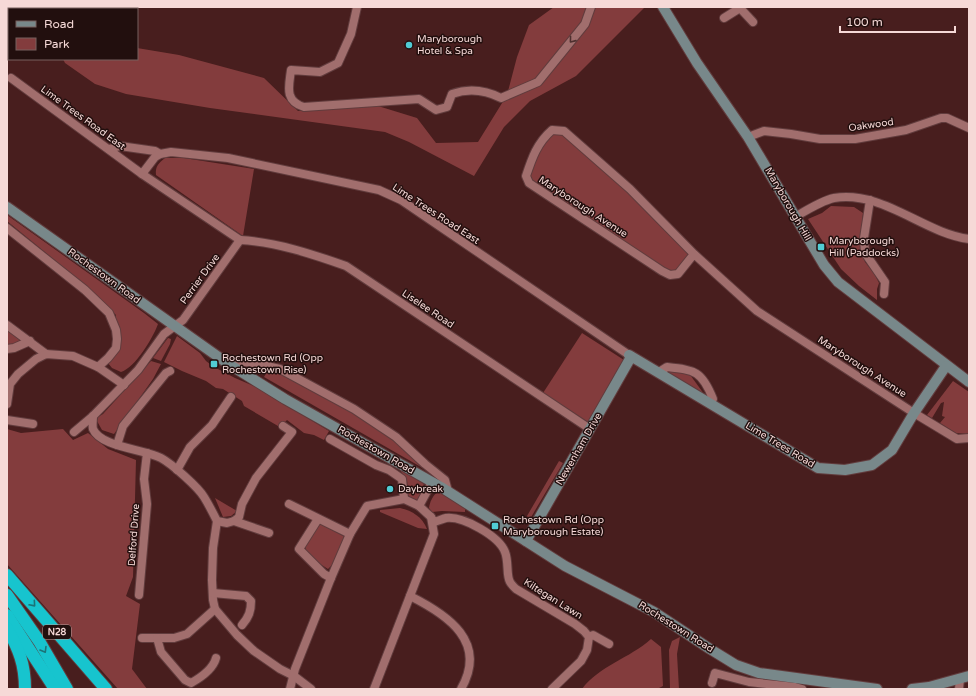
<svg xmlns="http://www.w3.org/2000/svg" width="976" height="696" viewBox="0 0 976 696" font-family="'Varela Round',sans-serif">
  <rect width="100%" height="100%" fill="#481e1e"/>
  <!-- green -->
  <g fill="#833c3d">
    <polygon points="46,7 94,7 95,9 47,9"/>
    <polygon points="554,7 643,7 644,8 576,76 530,101 504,127 474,176 409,142 385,132 210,108 126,94 95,84 65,63 63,59 137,59 137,48 179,55 264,78 298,111 378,106 417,118 436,143 478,142 507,95 517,57 529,25"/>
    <polygon points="549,133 567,133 694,254 678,274 670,275 529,183 533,154"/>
    <path d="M 165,158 L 184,158 L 254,169 L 243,236 L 156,175 C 155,166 159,163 165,158 Z"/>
    <polygon points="831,206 854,207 863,213 860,245 865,262 874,273 879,283 877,289 877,300 859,286 841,269 808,219 822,213"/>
    <path d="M 7,215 L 144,313 L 158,324 C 153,338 135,368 121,372 L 112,368 L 108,363 L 118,352 L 121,344 L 116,330 L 116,315 L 91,290 L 7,221 Z"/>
    <polygon points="7,327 16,334 20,340 18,343 7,346"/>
    <polygon points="582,333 624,360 588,422 543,393"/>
    <polygon points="177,336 200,353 206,361 214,367 235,378 256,387 329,431 324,440 314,435 304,433 287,420 281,426 278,426 244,406 242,401 223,389 216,388 206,381 182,371 164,362"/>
    <polygon points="168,338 171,339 170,344 161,361 153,358"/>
    <polygon points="151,361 161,364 153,379 114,434 102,430 97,421 98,417 103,414"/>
    <polygon points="244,365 246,365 263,370 260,375"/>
    <polygon points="670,370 688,372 704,394 704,395 668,374"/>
    <polygon points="267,372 281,373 354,411 395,439 434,473 421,467 264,377"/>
    <polygon points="953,381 969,392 969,434 956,433 940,423 945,417 942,416 944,402 941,403 932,418 927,415"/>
    <polygon points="7,429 21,433 63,429 73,440 88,433 108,449 136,460 133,577 126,596 140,604 132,669 147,689 118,689 7,564"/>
    <polygon points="559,461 563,463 530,519 527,516"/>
    <polygon points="399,469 422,482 424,485 418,501 413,501 408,495 407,480"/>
    <path d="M 437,492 L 442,493 L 465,508 L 465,512 L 442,511 L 432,512 L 429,508 C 430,502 432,497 437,492 Z"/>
    <polygon points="215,498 237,511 231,516 223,517"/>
    <path d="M 400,508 C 413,511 422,517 427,529 L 418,528 L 380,512 L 380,510 Z"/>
    <polygon points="321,524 345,537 332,565 328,569 317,562 306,552 305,544 318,525"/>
    <polygon points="680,637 677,654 679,689 670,689 669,650 672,641"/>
    <path d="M 651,639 L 661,647 L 663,686 L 657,689 L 582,689 C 599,666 630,658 651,639 Z"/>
  </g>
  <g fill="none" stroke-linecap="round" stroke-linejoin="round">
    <defs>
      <g id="street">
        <path d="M 357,7 L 351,34 L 338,63 L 320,72 L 291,70 C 289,86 284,101 304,107 L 419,99 L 436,110 L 447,107 L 452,94 C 469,88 485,90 501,98 L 538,82 L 585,24 L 591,7"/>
        <polyline points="739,7 753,22"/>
        <polyline points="724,18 740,8"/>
        <polyline points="11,78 142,174 240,240"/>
        <polyline points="748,137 764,131 791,134 820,139 855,139 906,130 941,118 947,118 969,128"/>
        <polyline points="109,149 120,146 155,151 160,154"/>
        <polyline points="142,174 155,157 160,154 171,152 228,158 379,190 401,200 629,355"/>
        <polyline points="870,200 864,238 865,253 885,282 884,294"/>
        <path d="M 795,217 C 807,210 821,201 834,198 C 883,190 923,233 969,239"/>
        <polyline points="7,228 85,290 109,313 116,330 117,339 116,348 108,358 98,367 124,385"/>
        <path d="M 240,240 C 276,242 312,254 346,266 L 590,429"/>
        <path d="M 694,254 L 678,274 L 670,275 L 662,271 L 529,183 L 526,176 C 532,158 537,143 552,130 L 564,131 L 630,189 L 694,254 L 757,311 L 914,413 L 957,439 L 969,438"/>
        <polyline points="7,325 46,354"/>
        <polyline points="7,349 14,348 30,341"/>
        <polyline points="227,363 249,362 280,369 354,409 396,437 425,464 445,480 448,491"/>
        <path d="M 659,372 L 667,367 C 695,370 702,371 713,399 L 711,403"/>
        <polyline points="7,404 10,384 18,374 36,359 46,354 73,356 98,367"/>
        <path d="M 93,416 C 93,420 92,425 93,429 C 100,447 144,449 161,458 C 172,464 198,487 204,497 C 209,505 213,513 217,521 L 227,523 L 234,521 L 239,517 L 242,504 L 256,478 L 292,432 L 283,426"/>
        <polyline points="7,420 33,424"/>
        <polyline points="74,432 93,416 138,370 164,334 183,320 240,240"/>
        <polyline points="330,439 376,465 389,470 402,479 404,499"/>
        <polyline points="117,445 123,426 166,373 170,371"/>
        <polyline points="177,470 190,447 212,425 231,397"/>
        <polyline points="289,504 350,534"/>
        <polyline points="419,506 432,482"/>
        <path d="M 431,517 L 434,522 C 438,521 442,519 446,518 C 463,516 499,536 505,552 C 509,562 506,575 510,582 C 511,584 514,587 516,589 L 575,624 L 584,631 L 589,637 L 587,650 L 581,661 L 552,689"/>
        <polyline points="318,519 299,549 324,574 331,578"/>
        <polyline points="217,521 213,548 212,580 213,600 215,609 237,635 254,651 280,669 294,676 311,689"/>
        <polyline points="234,521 269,533"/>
        <path d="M 213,593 L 246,596 L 251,601 C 251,611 249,617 242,625"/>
        <polyline points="139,595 147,504 144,479 147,453"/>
        <path d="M 410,596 C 448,615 488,642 461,689"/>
        <polyline points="589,637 593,635 609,644"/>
        <polyline points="142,638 174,638 187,634 215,609"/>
        <path d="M 157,638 L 161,652 L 185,680 L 191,683 C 200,678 213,669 216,658"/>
        <polyline points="712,683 715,673 749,682 795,687 802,689"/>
        <polyline points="290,689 295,669 331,578 350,534 367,506 404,499 419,506 431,517 434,534 374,689"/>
        <polyline points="959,689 960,679"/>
      </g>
      <g id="secondary">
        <polyline points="663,7 697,63 748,137 824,265 838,282 969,382"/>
        <polyline points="7,207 227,363 285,399 441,487 565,566 654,612 710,649 736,665 759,673 877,689"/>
        <polyline points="629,355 818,468 845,470 872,465 892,450 914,413 946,366"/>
        <polyline points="526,541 631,357"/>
        <polyline points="912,689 929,687 969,676"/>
      </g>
      <g id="highway">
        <polyline points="7,575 106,689"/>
        <polyline points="7,595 39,641 67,689"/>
        <polyline points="7,615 55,689"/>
        <path d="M 7,628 C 19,650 25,664 25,689"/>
      </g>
    </defs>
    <!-- street casing -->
    <use href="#street" stroke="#613c3d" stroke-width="10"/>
    <!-- secondary casing -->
    <use href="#secondary" stroke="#613c3d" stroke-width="12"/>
    <!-- highway casing -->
    <use href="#highway" stroke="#613c3d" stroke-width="14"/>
    <!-- street -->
    <use href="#street" stroke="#a16e6d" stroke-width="8"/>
    <!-- secondary -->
    <use href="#secondary" stroke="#78888a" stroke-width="10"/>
    <!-- highway -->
    <use href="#highway" stroke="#17c4ce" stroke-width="12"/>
  </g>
  <!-- one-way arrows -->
  <defs><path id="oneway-chevron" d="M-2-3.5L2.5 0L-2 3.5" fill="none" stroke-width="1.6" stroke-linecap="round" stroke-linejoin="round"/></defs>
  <use stroke="#4e302f" href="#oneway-chevron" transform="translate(572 40) rotate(129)"/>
  <g stroke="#1c7378">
    <use href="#oneway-chevron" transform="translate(33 604) rotate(49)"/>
    <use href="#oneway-chevron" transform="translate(44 650) rotate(59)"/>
  </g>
  <!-- markers -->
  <g fill="#51ccd4" stroke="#220f0e" stroke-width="1.5">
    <circle cx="409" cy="45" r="4"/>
    <rect x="817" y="243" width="8" height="8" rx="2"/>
    <rect x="210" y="360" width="8" height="8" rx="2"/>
    <circle cx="390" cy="489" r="4"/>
    <rect x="491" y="522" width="8" height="8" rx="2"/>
  </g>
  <g text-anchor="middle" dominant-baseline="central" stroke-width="3" stroke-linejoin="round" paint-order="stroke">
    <!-- shield labels -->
    <rect fill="#220f0e" stroke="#b69c9b" stroke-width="1" x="43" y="625" width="28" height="14" rx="3"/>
    <g font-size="9" font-weight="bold" fill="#f6d9d7">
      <text x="57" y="632">N28</text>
    </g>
    <!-- poi labels -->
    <g font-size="10" fill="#f6d9d7" stroke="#220f0e" text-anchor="start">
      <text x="417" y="39">Maryborough<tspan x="417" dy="12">Hotel &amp; Spa</tspan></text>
      <text x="829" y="241">Maryborough<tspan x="829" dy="12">Hill (Paddocks)</tspan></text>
      <text x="222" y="358">Rochestown Rd (Opp<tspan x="222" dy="12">Rochestown Rise)</tspan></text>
      <text x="398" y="489">Daybreak</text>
      <text x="503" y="520">Rochestown Rd (Opp<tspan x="503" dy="12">Maryborough Estate)</tspan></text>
    </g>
    <!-- street labels -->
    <g font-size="10" fill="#f6d9d7" stroke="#220f0e">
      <text transform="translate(83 118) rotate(36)">Lime Trees Road East</text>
      <text transform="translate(871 125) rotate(-8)">Oakwood</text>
      <text transform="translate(788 204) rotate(60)">Maryborough Hill</text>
      <text transform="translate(583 207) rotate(33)">Maryborough Avenue</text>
      <text transform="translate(436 214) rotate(33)">Lime Trees Road East</text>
      <text transform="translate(104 276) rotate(36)">Rochestown Road</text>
      <text transform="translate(200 279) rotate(-54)">Perrier Drive</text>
      <text transform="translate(428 309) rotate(34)">Liselee Road</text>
      <text transform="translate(862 367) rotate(33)">Maryborough Avenue</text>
      <text transform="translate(780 445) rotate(31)">Lime Trees Road</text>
      <text transform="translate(579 449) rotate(-60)">Newenham Drive</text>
      <text transform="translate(376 450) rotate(30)">Rochestown Road</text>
      <text transform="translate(134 535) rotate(-86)">Delford Drive</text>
      <text transform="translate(553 599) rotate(32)">Kiltegan Lawn</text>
      <text transform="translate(676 627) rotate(32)">Rochestown Road</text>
    </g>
  </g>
  <!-- border -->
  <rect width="976" height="696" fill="none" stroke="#f6d9d7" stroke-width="16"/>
  <!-- legend -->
  <rect x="8" y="8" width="130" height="52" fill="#220f0e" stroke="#77605e"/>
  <rect x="16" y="21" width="20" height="6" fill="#78888a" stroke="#77605e"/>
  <text x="44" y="28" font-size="12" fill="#f6d9d7">Road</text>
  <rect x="16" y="38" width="20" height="12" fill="#833c3d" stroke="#77605e"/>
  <text x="44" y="48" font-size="12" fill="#f6d9d7">Park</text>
  <!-- scale -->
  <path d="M840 26v6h115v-6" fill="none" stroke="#f6d9d7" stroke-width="2"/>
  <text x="846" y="26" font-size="12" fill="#f6d9d7" stroke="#220f0e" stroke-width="3" paint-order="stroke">100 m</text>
</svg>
